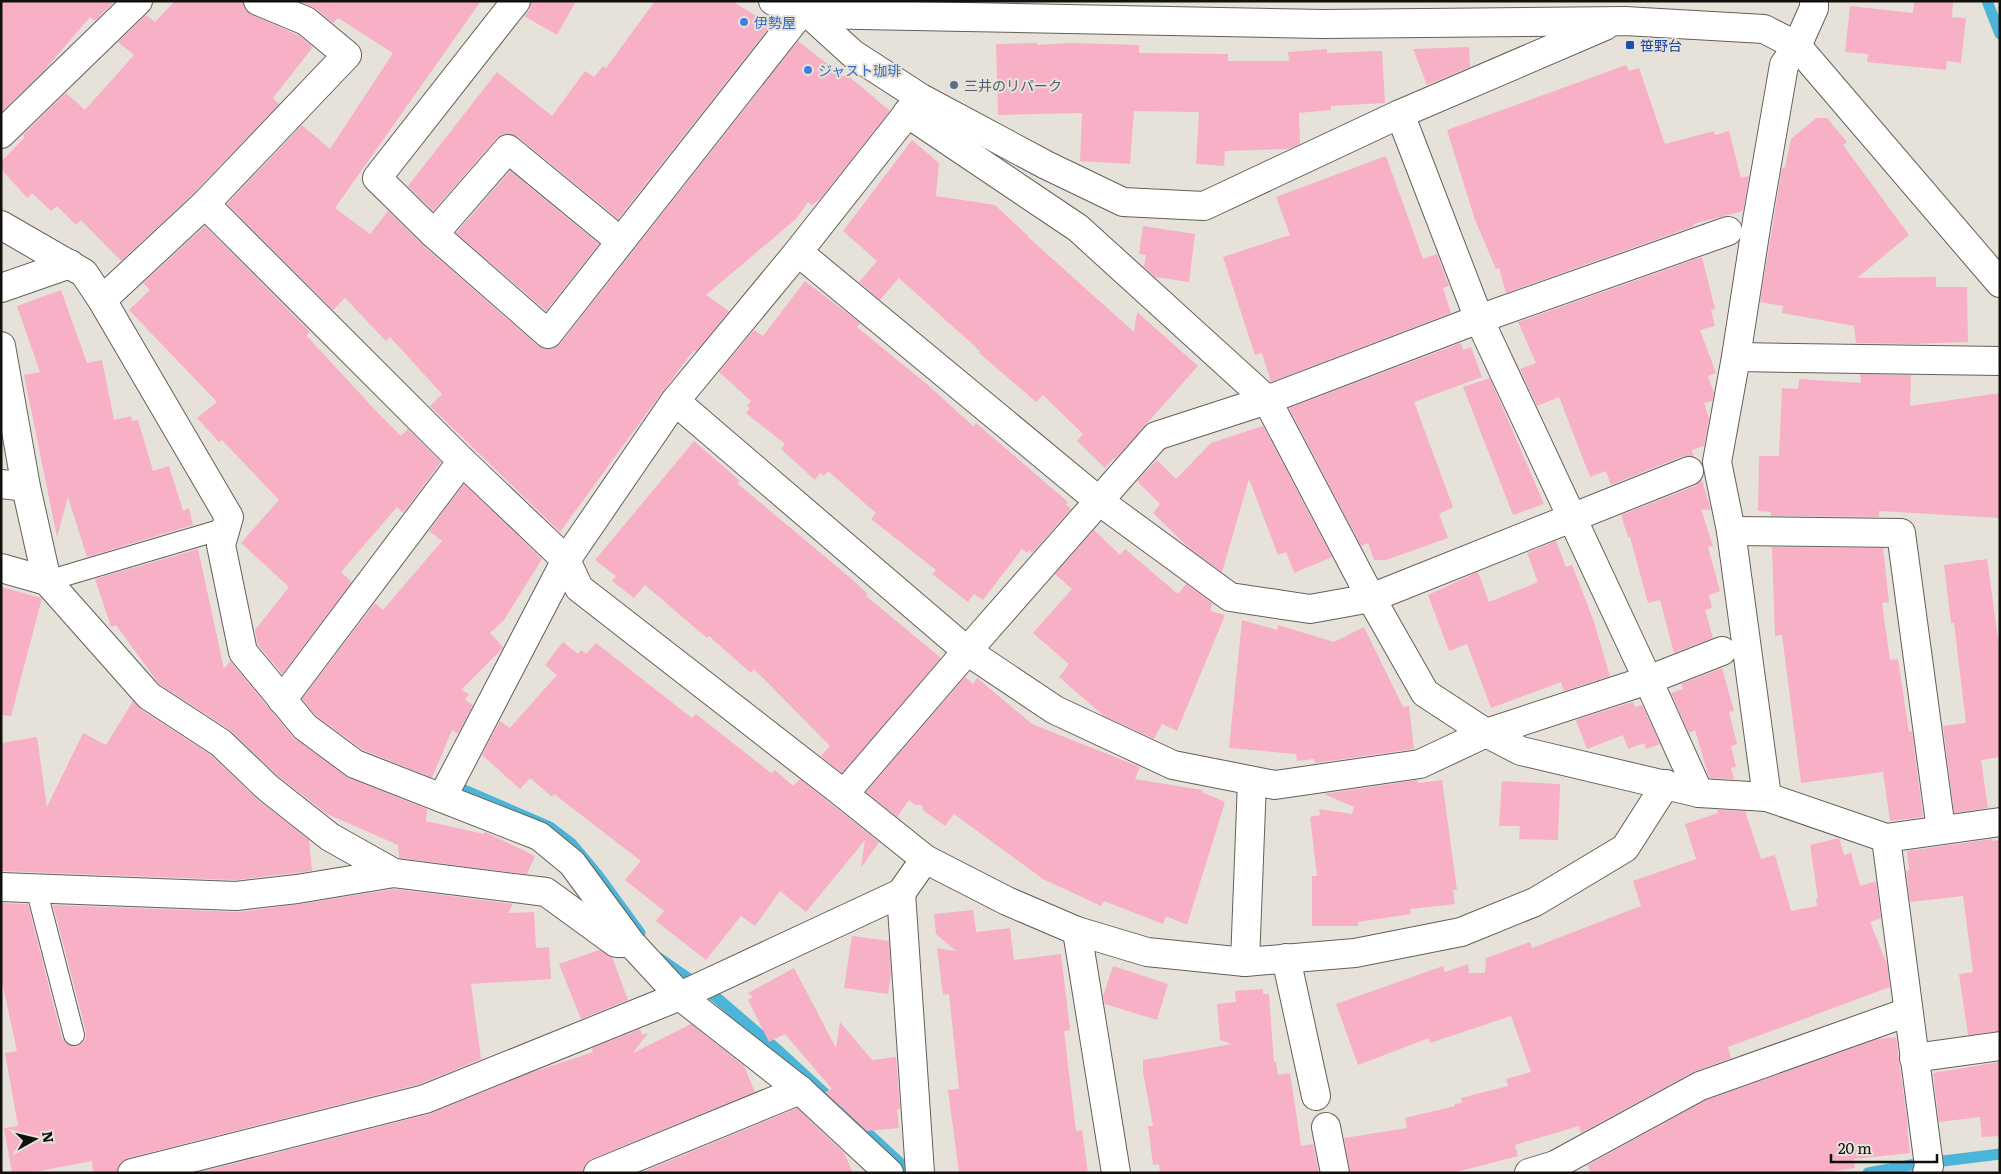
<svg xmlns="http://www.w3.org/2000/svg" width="2001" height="1174" viewBox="0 0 2001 1174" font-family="Literata,'Noto Sans JP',serif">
  <rect width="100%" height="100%" fill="#e7e2d9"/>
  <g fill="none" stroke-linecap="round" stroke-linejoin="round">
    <!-- stream -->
    <g stroke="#4bb5d9" stroke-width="11">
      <polyline points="1987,1 2000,34"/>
      <polyline points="448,783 550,827 571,843 597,874 640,933"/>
      <polyline points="659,958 717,998 780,1052 911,1173"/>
      <polyline points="1868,1173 1911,1165 2000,1154"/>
    </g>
  </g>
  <!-- building -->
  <g fill="#f7b0c6">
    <polygon points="1,1 115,1 95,21 90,17 42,73 1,112"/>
    <polygon points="175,1 243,1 245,10 252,15 298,35 313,47 273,98 279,104 194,193 121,261 81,220 76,225 57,206 51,211 32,193 27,198 1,169 1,162 25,137 23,135 66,93 85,110 134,55 118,42 146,15 155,22"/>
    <polygon points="299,1 481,1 335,208 370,234 388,211 424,246 538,346 545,349 553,349 560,344 798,41 844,77 846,74 890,111 821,198 812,205 808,202 796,219 706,295 729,311 696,352 694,350 663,391 560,532 430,406 442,394 390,337 386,341 345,298 333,310 227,204 302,125 330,149 393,53 338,18 333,23 316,9"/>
    <polygon points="531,1 576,1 557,35 524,16 529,10"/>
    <polygon points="655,1 732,1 771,25 618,219 518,137 510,134 502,134 496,139 433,211 408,186 497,72 552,116 585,71 594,77 603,66 606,68"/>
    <polygon points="1914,1 1953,1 1952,17 1966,18 1961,63 1947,61 1946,70 1867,62 1868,54 1845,52 1850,6 1913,13"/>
    <polygon points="1037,43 1037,45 1070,43 1139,45 1139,53 1228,54 1228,61 1289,61 1288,52 1327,49 1327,53 1382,51 1385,103 1331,106 1331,110 1299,113 1300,144 1289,149 1225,151 1224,166 1196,164 1199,112 1134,111 1130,164 1080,161 1082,113 998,115 996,44"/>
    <polygon points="1469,47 1470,67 1427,85 1413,49"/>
    <polygon points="1626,65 1629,71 1639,68 1665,144 1714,131 1715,135 1729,131 1741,178 1749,176 1743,211 1693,224 1694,226 1506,293 1499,268 1496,269 1475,220 1447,130"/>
    <polygon points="1816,118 1827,118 1847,142 1843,145 1909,235 1857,278 1936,277 1936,287 1967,287 1968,342 1912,344 1856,343 1854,326 1782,313 1783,306 1760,302 1782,168 1785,167 1791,139"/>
    <polygon points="912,140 939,163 936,196 995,205 1029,237 1028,237 1134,332 1137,312 1198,366 1115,459 1114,458 1105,468 1077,441 1083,434 1043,395 1036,402 979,353 980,351 899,278 880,300 859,282 877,261 843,231"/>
    <polygon points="1386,156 1423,259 1437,254 1449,286 1443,288 1451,313 1271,382 1262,353 1255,355 1223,257 1290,235 1276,197"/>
    <polygon points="510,171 599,244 546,311 456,233"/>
    <polygon points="205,226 310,332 306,335 376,411 401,436 408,429 441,462 403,513 397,507 341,572 352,582 282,674 258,645 255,630 289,587 241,543 279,500 222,440 219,442 197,418 217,402 129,310 150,290 143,283"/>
    <polygon points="1143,226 1195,234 1189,282 1155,277 1144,267 1146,255 1139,254"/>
    <polygon points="1702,257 1715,309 1711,310 1715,326 1700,330 1716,373 1708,376 1714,393 1712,401 1704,403 1709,418 1704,446 1692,450 1694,457 1683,456 1611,485 1606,471 1590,477 1559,397 1537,406 1520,369 1536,363 1518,322"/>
    <polygon points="805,281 860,323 857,327 929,386 973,426 976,423 1068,502 1066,505 1071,509 1032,553 1029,550 1027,553 1022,549 983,600 974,594 968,602 932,574 936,570 871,519 876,513 828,471 824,476 820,473 815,480 781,449 785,444 746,413 750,408 747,406 751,401 719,372 754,330 763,336"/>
    <polygon points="61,290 87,363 102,360 114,420 131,416 132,421 138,420 153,471 169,466 183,511 189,508 193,525 87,557 68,497 57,537 24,375 40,372 17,306"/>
    <polygon points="1461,343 1463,350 1471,347 1482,377 1414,402 1453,507 1439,514 1448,538 1386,560 1374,560 1368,543 1361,546 1289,408"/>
    <polygon points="1860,374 1911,375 1910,406 2000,393 2000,518 1879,511 1879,517 1771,516 1771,512 1758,511 1759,456 1779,456 1782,388 1798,389 1799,379 1861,383"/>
    <polygon points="1490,378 1544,504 1513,515 1463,387"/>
    <polygon points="1263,426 1332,557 1294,573 1286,552 1278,555 1249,479 1222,572 1189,548 1153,513 1160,504 1137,481 1157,460 1176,479 1211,443"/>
    <polygon points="694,441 740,481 738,484 854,581 868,594 866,596 941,658 842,773 821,756 830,746 754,669 751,673 709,636 707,638 645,585 634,598 612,581 616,576 595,560"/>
    <polygon points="1702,480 1711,510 1701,509 1713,546 1708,547 1720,591 1709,595 1712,608 1705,610 1713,638 1674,653 1660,600 1648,603 1630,537 1628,537 1621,515 1695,486"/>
    <polygon points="464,484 542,559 504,620 490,633 503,647 502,649 461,690 469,694 465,700 473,705 458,734 452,730 432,778 363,750 316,716 302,699 375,603 383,610 442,541 429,531"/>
    <polygon points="1094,530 1120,555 1125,549 1178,594 1186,584 1212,603 1210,611 1225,615 1177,731 1162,724 1154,739 1104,716 1059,677 1069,664 1033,633 1072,589 1055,574"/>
    <polygon points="1556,541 1566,567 1572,565 1593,619 1610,676 1564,691 1561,682 1491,708 1467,644 1449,651 1428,595 1478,572 1489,602 1538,582 1527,553"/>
    <polygon points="1772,547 1883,548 1889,602 1882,603 1890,660 1898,659 1909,732 1912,731 1923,817 1890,821 1883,772 1801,783 1782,635 1775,636"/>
    <polygon points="198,549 224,669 230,661 293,737 349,778 427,809 426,821 484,834 485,832 535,856 527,874 399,858 398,845 327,814 278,776 230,730 159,684 116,625 111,627 95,579"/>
    <polygon points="1987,559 2000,653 2000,757 1981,760 1988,808 1954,813 1943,726 1966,723 1954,623 1951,623 1944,565"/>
    <polygon points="1,587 42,598 11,716 1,715"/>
    <polygon points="1242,620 1277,630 1278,625 1334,642 1364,627 1403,707 1409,706 1414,749 1315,763 1314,759 1297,761 1296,754 1229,748"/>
    <polygon points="563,642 578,654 581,650 586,654 596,643 692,718 696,714 771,773 775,770 793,786 800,779 879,842 861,868 865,840 806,912 780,891 755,926 741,916 706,960 656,921 664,911 625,880 641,861 554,794 552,797 530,778 520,789 482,755 500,721 510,728 557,675 545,665"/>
    <polygon points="1722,668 1734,711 1729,712 1737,744 1731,746 1736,767 1731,768 1734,779 1709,778 1695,730 1689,733 1671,693 1683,689 1681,684"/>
    <polygon points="965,677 973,684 977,678 1032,724 1140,767 1135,779 1202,790 1202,792 1225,802 1187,925 1166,916 1163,924 1104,901 1101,906 1043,879 954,814 945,826 923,810 922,805 915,805 909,800 897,817 866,792"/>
    <polygon points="133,701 140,709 211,755 258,800 309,840 312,871 235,880 1,871 1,743 37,737 47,807 83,733 106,745"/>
    <polygon points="1633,702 1635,707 1642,705 1660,744 1646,749 1644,743 1628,749 1623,735 1587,749 1576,720"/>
    <polygon points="1417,780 1418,783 1442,780 1457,890 1453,890 1455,904 1410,909 1411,914 1358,922 1358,926 1312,926 1312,876 1317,876 1310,817 1320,815 1319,809 1352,814 1354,807 1324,794"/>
    <polygon points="1502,781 1560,784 1558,840 1519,839 1520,826 1499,826"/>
    <polygon points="1717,810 1745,811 1761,859 1775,855 1791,911 1817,906 1816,899 1818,899 1810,845 1839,838 1844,855 1851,853 1860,886 1876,881 1881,918 1870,922 1887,964 1890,987 1728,1047 1731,1058 1693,1072 1581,1133 1579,1126 1515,1145 1518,1156 1452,1173 1350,1173 1344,1138 1407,1128 1405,1118 1455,1106 1455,1104 1462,1103 1461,1098 1508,1086 1506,1079 1531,1072 1511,1016 1430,1043 1429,1038 1358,1065 1336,1004 1443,966 1445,972 1468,964 1469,973 1485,973 1486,958 1530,942 1532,948 1641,906 1633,881 1696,859 1685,824 1718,813"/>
    <polygon points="1992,839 1993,841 2000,840 2000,1031 1968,1035 1959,974 1973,972 1963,896 1910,902 1906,871 1909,870 1907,851"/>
    <polygon points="394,889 513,904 508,913 534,912 536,948 549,947 551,979 471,984 481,1059 420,1084 128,1158 121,1162 117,1173 93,1173 92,1161 29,1173 12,1173 4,1128 18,1126 5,1053 17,1051 1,977 1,903 28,904 62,1038 66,1044 76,1047 83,1043 86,1038 86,1032 53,905 238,912 300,904"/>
    <polygon points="973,910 976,932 1010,928 1014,960 1061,954 1070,1030 1064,1031 1076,1131 1082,1130 1088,1173 959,1173 948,1090 959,1089 949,994 943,995 937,948 956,951 936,934 934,914"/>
    <polygon points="852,936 889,941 891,974 888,994 844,988"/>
    <polygon points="599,950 612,957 628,1000 581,1019 559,964"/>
    <polygon points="1113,966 1168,984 1157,1020 1105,1004 1103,996"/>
    <polygon points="794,968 836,1048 840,1022 872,1060 896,1057 900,1109 897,1109 899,1128 867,1131 825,1092 832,1089 785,1034 769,1042 748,1000 753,997 748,993"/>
    <polygon points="1263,989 1263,994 1269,994 1274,1062 1276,1062 1278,1075 1290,1073 1301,1146 1313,1144 1319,1173 1160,1173 1159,1164 1153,1165 1148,1126 1153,1126 1143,1072 1143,1060 1232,1044 1220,1040 1217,1004 1236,1002 1235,991"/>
    <polygon points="691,1024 744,1066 755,1092 592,1159 585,1164 583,1173 197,1173 429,1114 527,1074 593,1052 592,1048 640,1029 642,1035 648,1033 633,1053"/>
    <polygon points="1896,1037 1908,1127 1907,1127 1910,1153 1854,1159 1855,1168 1822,1173 1590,1173 1588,1165 1706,1100 1878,1039"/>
    <polygon points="2000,1062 2000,1136 1982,1137 1980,1117 1939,1122 1933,1073"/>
    <polygon points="797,1108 844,1153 853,1173 640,1173"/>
  </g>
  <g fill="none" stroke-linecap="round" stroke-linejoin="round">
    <defs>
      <g id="service">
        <polyline points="47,581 226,528"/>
        <polyline points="36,888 74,1035"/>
      </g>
      <g id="minor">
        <polyline points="516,1 377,178 434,234 548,334 802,11"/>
        <polyline points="773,1 809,14 853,54 921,98 1046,165 1123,202 1204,206 1400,114 1605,26"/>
        <polyline points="809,14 1323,24 1625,21 1764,29 1797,46 1784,65 1757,221 1736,357 1717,462 1731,531 1767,797"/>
        <polyline points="907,113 1078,228 1267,400 1371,598 1425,693 1486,733 1521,751 1699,793 1767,797 1886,838 2000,822"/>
        <polyline points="1400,114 1479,319 1648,680 1699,793"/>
        <polyline points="1,134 138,1"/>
        <polyline points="205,204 462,461 566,560 579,588 844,794 925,859 1007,901 1077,931 1147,952 1245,962 1355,953 1461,932 1535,902 1625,848 1666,784"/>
        <polyline points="1,225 84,273 102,300 229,517 221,545 243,652 305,727 355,764 539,836 572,863 631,943 680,996 800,1090 889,1173"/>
        <polyline points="434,234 508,149 620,241"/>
        <polyline points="798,252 1099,501 1230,597 1310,609 1371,598 1689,471"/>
        <polyline points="1,288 70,264"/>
        <polyline points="102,300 205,204 347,55 306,21 258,1"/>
        <polyline points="1,346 26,487 47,581"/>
        <polyline points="1736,357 2000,361"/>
        <polyline points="675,401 967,651 1055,710 1173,765 1275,785 1420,764 1486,733 1648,680 1722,651"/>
        <polyline points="1,484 26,487"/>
        <polyline points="1731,531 1901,533 1941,830"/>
        <polyline points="1,568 47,581 149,696 221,743 268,788 330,837 394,873"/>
        <polyline points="282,700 462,461"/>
        <polyline points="844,794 967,651 1156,436 1267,400 1479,319 1728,231"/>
        <polyline points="442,798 566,560 675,401 798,252 918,100"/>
        <polyline points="1886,838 1929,1166 1927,1173"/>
        <polyline points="1,887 236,896 297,889 394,873 546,892 616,943 627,943"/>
        <polyline points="901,893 920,1173"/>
        <polyline points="1077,931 1116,1173"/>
        <polyline points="1286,958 1316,1096"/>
        <polyline points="1245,962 1252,781"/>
        <polyline points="1914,1058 2000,1046"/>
        <polyline points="1326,1127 1335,1173"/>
        <polyline points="132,1173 425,1099 680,996 901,893 925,859"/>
        <polyline points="598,1173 800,1090"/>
        <polyline points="1529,1173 1555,1165 1700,1086 1908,1012"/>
      </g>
      <polyline id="tertiary" points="1814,1 1814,8 1797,46 2000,283"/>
    </defs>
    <!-- service casing -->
    <use href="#service" stroke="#646057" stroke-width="22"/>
    <!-- minor casing -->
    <use href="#minor" stroke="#646057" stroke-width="30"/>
    <!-- tertiary casing -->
    <use href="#tertiary" stroke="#646057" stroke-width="30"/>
    <!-- service -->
    <use href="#service" stroke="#fff" stroke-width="20"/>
    <!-- minor -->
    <use href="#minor" stroke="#fff" stroke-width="28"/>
    <!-- tertiary -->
    <use href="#tertiary" stroke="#fff" stroke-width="28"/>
  </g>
  <!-- markers -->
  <g fill="#3f7fe0" stroke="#e7e2d9" stroke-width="2">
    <circle cx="744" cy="22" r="5"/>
    <circle cx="808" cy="70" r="5"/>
  </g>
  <rect fill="#1a4fb4" stroke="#e7e2d9" stroke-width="2" x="1625" y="40" width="10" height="10" rx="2.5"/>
  <circle fill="#5c6f8a" stroke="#e7e2d9" stroke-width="2" cx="954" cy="85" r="5"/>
  <g text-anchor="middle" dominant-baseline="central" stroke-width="4" stroke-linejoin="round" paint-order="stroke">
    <!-- shop labels -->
    <g font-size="14" fill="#366cbe" stroke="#e7e2d9" text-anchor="start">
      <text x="754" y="22">伊勢屋</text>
      <text x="818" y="70">ジャスト珈琲</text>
    </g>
    <!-- transit labels -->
    <g font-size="14" fill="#164399" stroke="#e7e2d9" text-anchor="start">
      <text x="1640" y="45">笹野台</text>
    </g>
    <!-- service labels -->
    <g font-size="14" fill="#4e5e75" stroke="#e7e2d9" text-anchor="start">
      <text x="964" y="85">三井のリパーク</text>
    </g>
  </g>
  <!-- border -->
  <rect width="2001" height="1174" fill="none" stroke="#11100c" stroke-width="5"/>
  <!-- north arrow -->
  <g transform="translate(35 1139) rotate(82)" stroke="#e7e2d9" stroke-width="4" paint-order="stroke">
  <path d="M0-4L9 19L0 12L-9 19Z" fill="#11100c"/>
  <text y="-8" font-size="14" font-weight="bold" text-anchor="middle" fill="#11100c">N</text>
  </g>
  <!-- scale -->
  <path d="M1831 1154v8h106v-8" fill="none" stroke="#11100c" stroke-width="2.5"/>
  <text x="1838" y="1154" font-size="15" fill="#11100c" stroke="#e7e2d9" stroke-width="4" paint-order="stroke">20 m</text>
</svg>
